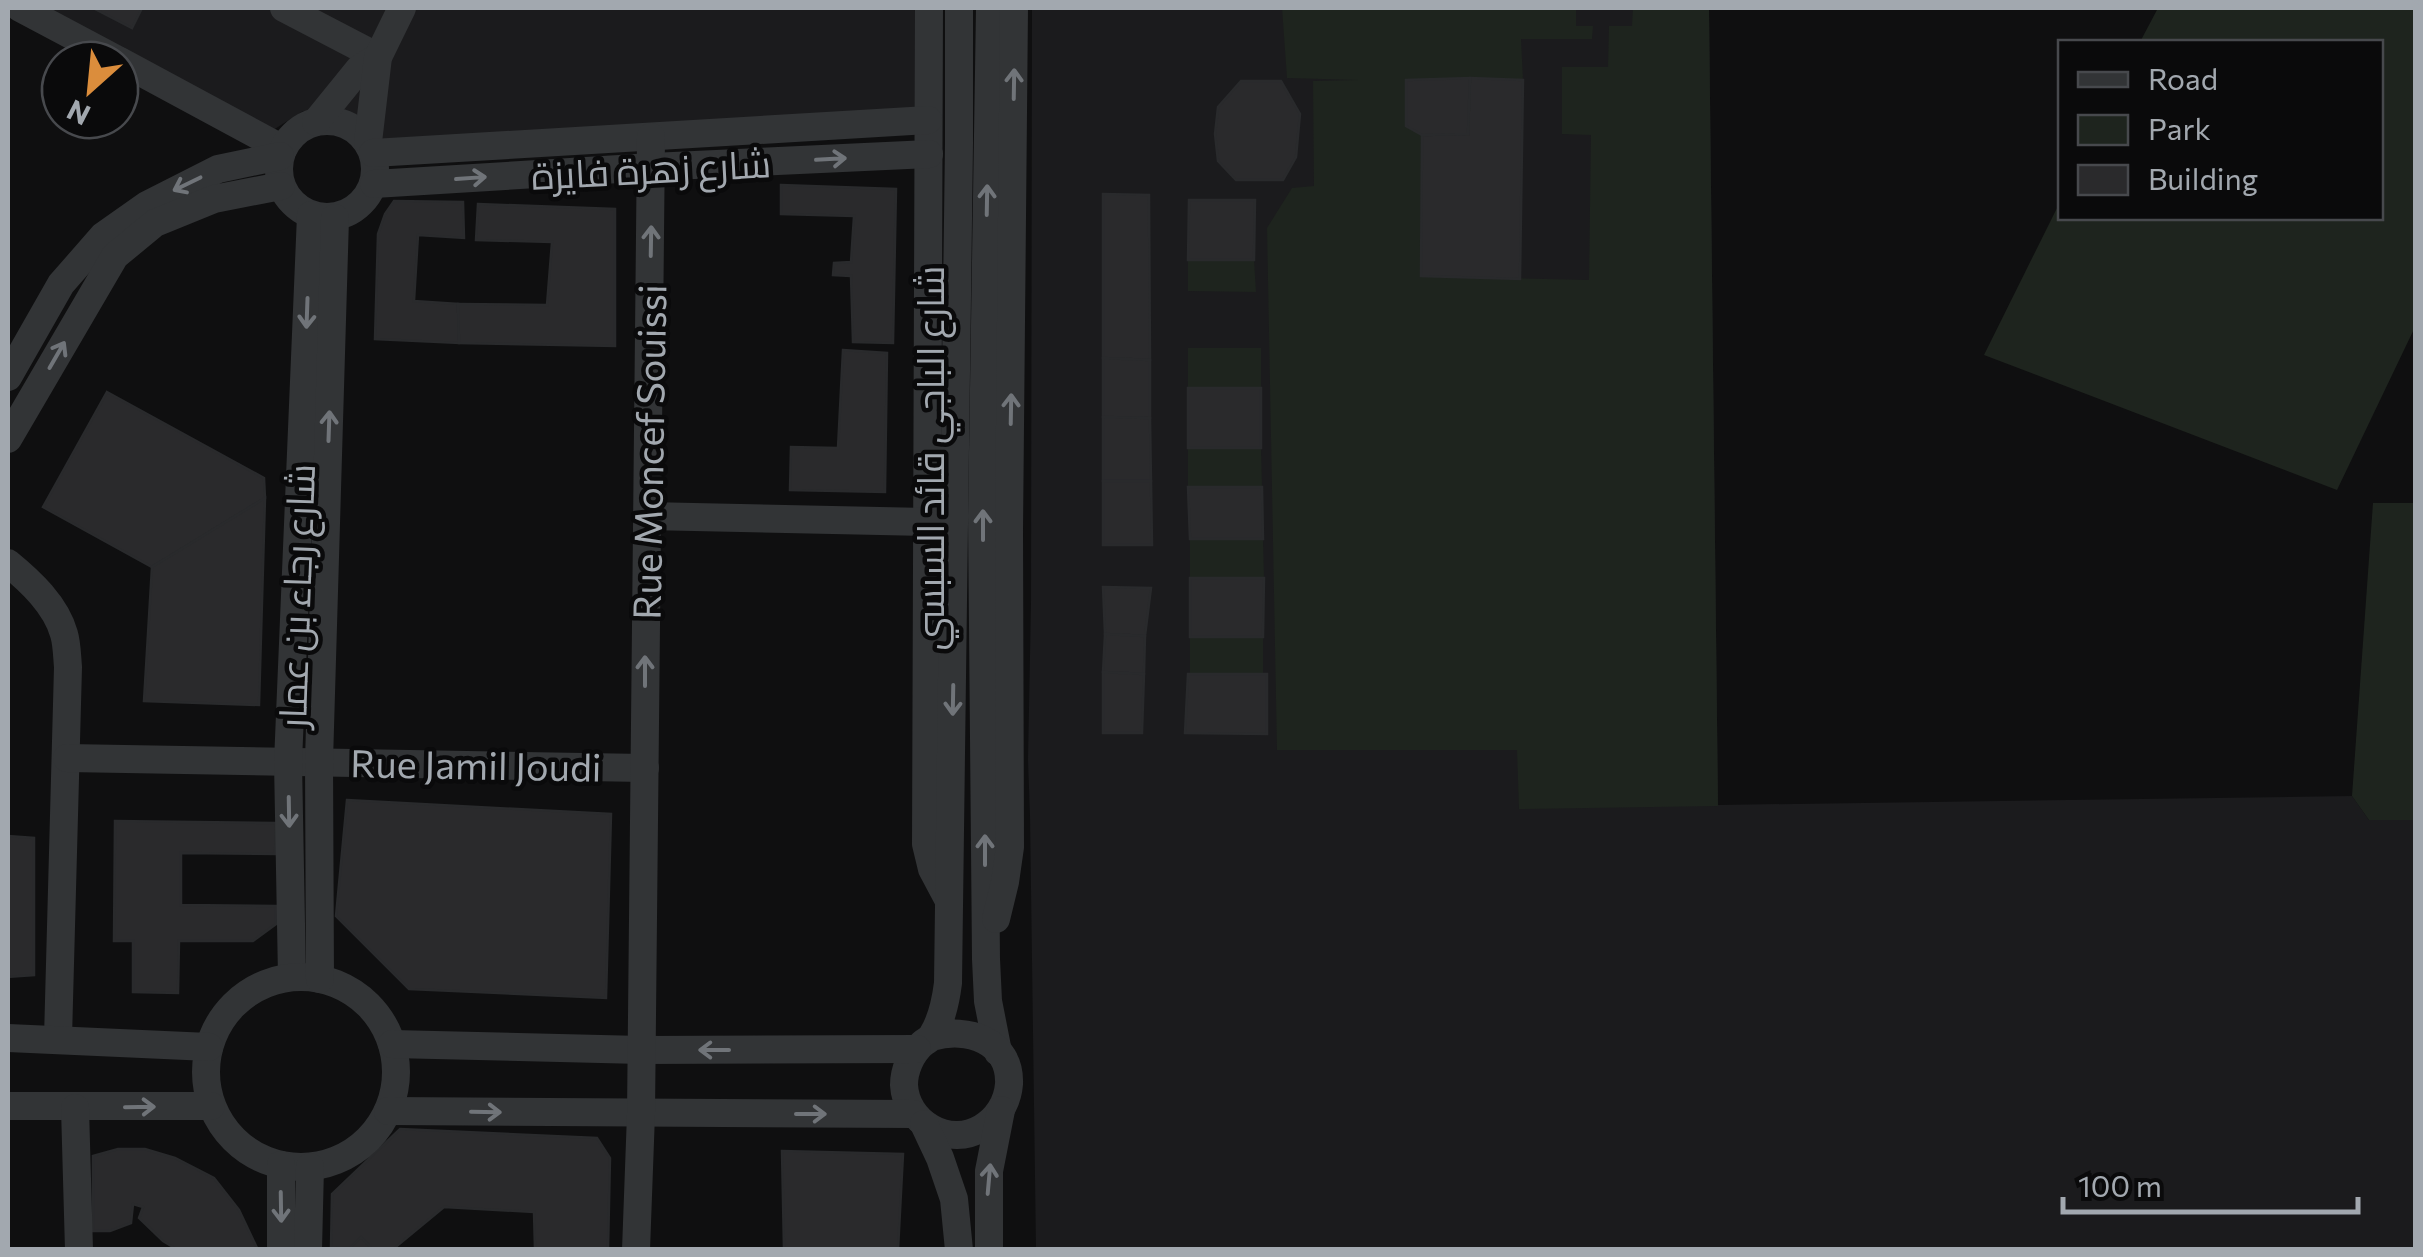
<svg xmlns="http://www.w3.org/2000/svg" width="2423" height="1257" viewBox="0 0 2423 1257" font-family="Commissioner,Cairo,sans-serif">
  <rect width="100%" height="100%" fill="#0f0f10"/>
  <!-- built -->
  <g fill="#1b1b1d">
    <polygon points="36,8 918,8 917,109 378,142 349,113 303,111 270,132"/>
    <polygon points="1032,8 1709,8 1718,805 2352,796 2369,820 2415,820 2415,1249 1036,1249 1030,816 1028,760 1031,603"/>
  </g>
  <!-- green -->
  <g fill="#1e241e">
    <polygon points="1282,8 1576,8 1576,26 1593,26 1592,39 1521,39 1523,80 1407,80 1406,125 1422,135 1421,276 1589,280 1591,135 1562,134 1562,67 1608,67 1609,26 1632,26 1633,8 1709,8 1718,806 1519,809 1517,750 1277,750 1267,228 1292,188 1314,186 1313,81 1358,80 1287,78"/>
    <polygon points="2158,8 2415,8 2415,327 2337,490 1984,355 2060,202 2060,218 2380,218 2380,42 2140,42"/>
    <polygon points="1188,260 1254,260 1256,292 1188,291"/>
    <rect x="1188" y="348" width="73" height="40"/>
    <polygon points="1188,448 1261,448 1262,487 1188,487"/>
    <polygon points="2373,503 2415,503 2415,820 2369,820 2352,796"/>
    <polygon points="1190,539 1263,539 1264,578 1190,578"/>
    <rect x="1190" y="637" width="73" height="39"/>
  </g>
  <!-- building -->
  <g fill="#2a2a2c" stroke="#292a2c" stroke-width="2.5">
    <polygon points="93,8 142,8 132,28"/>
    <polygon points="1470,78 1523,80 1520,279 1421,276 1422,135 1468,134"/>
    <polygon points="1470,78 1468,134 1422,135 1406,126 1406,80"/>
    <polygon points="1241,81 1281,81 1300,114 1296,157 1283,180 1236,180 1218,161 1215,134 1218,107"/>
    <polygon points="781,185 896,189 893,343 853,342 851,276 833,275 834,263 851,262 854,216 781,214"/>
    <polygon points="1103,194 1149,195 1150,360 1103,358"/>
    <polygon points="1189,200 1255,200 1254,260 1188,260"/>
    <polygon points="394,201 463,202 464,238 418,235 414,301 458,304 459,343 375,339 378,234 385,214"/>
    <polygon points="478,204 615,209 615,346 459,343 458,304 547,305 552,242 476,240"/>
    <polygon points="843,350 887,353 885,492 790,490 791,447 838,448"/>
    <polygon points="1103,358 1150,360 1150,418 1103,417"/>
    <rect x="1188" y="388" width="73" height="60"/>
    <polygon points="107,392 264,478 265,498 152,567 43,507"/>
    <polygon points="1103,417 1150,418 1151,481 1103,481"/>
    <polygon points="1103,481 1151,481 1152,545 1103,545"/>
    <polygon points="1188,487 1262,487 1263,539 1190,539"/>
    <polygon points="265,498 259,705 144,701 152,567"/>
    <polygon points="1190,578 1264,578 1263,637 1190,637"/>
    <polygon points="1103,587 1151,588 1145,636 1105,634"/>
    <polygon points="1105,634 1145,636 1144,674 1103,672"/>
    <polygon points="1103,672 1144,674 1142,733 1103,733"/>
    <polygon points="1188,674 1267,674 1267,734 1185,733"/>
    <polygon points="347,800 611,814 606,998 409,989 336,916"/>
    <polygon points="115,821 276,823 275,854 181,853 181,905 276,906 276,924 253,941 179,941 178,993 133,992 133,941 114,941"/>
    <polygon points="8,836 34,838 34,975 8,977"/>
    <polygon points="400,1129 597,1138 610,1158 608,1250 535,1250 534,1212 444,1207 392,1250 331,1247 332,1194"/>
    <polygon points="118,1149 145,1149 175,1158 214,1178 239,1210 258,1250 178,1250 163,1241 139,1218 143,1207 133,1204 131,1223 110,1231 93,1231 93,1156"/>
    <polygon points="782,1151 903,1154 898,1250 784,1250"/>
    <polygon points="361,1237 373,1250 348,1250"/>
  </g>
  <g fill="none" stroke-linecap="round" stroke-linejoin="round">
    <!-- minor -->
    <g stroke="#323436" stroke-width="28">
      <polyline points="20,8 118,60"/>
      <polyline points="284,8 378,57"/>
      <polyline points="929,8 926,844 932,869 949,901"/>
      <polyline points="990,8 982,516 986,959 988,1001 998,1052"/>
      <polyline points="120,61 283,149"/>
      <circle cx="327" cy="169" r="48"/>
      <polyline points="316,122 359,69 378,57"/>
      <polyline points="368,142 378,57 402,8"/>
      <polyline points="373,153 928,120"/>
      <polyline points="374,184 652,167 929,154"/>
      <polyline points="8,377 61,284 103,236 147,205 218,169 280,156"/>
      <polyline points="8,439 115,256 155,223 214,199 281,186"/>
      <polyline points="647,516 927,522"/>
      <path d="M 8,563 C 30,581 56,605 64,634 C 67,644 67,656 68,667 L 58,1038"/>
      <polyline points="67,758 645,768"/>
      <polyline points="996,919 1005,882 1010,847 1009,531 1014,8"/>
      <polyline points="292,977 288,762 311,215"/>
      <circle cx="301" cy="1072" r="95"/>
      <polyline points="320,979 319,761 335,218"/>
      <path d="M 932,1037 C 967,1026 1011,1041 1009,1084 C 1006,1123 965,1148 931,1128 C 915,1119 905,1103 904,1085 C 904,1070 911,1054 922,1044 C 928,1039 930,1040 933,1034 C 942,1019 946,999 948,983 L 959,143 L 959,8"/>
      <polyline points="8,1038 209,1047"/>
      <polyline points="392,1044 642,1050 917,1049"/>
      <polyline points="8,1106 211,1106"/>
      <polyline points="75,1108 79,1250"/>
      <polyline points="388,1111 914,1114"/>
      <polyline points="924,1124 940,1158 954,1199 959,1250"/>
      <polyline points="281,1165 281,1250"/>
      <polyline points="308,1250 310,1167"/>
      <polyline points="636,1250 641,1114 651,137"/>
      <polyline points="989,1250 989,1171 1001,1110"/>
    </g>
  </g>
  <!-- one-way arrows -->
  <defs><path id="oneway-shaft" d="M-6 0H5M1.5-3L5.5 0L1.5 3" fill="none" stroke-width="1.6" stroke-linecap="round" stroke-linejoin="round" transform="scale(2.5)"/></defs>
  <g stroke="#707479">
    <use href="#oneway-shaft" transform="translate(1014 84) rotate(-89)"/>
    <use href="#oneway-shaft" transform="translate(831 159) rotate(-3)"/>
    <use href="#oneway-shaft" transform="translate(471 178) rotate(-4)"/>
    <use href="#oneway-shaft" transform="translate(187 184) rotate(154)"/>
    <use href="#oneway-shaft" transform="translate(987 200) rotate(-89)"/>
    <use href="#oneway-shaft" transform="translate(651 241) rotate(-89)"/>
    <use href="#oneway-shaft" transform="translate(307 313) rotate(92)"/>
    <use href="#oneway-shaft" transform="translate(57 355) rotate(-60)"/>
    <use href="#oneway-shaft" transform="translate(1011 409) rotate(-89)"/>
    <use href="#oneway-shaft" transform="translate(329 426) rotate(-88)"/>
    <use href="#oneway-shaft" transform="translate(983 525) rotate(-90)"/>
    <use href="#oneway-shaft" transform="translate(645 671) rotate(-90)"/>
    <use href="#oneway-shaft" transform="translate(953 700) rotate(91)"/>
    <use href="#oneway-shaft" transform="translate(289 812) rotate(89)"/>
    <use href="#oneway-shaft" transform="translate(985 850) rotate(-90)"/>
    <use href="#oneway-shaft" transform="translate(714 1050) rotate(180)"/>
    <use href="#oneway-shaft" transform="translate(140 1107) rotate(-1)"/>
    <use href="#oneway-shaft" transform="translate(486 1112) rotate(1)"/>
    <use href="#oneway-shaft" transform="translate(811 1114)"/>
    <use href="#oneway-shaft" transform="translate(989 1179) rotate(-85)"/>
    <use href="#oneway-shaft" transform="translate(281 1207) rotate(89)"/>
  </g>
  <g text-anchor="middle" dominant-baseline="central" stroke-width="9" stroke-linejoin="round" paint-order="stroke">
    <!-- street labels -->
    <g font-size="38" fill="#a2a8af" stroke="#0a0a0b">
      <text transform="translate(651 168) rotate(-3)">شارع زهرة فايزة</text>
      <text transform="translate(648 452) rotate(-89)">Rue Moncef Souissi</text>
      <text transform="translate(928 458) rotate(-90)">شارع الباجي قائد السبسي</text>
      <text transform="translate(295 596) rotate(-88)">شارع رجاء بن عمار</text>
      <text transform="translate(476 764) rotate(1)">Rue Jamil Joudi</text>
    </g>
  </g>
  <!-- border -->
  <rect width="2423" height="1257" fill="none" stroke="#a2a8af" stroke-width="20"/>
  <!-- legend -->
  <rect x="2058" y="40" width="325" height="180" fill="#0a0a0b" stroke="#47494d" stroke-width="2.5"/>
  <rect x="2078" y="72" width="50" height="15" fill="#323436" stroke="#47494d" stroke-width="2.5"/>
  <text x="2148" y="90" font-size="30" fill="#a2a8af">Road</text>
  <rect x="2078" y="115" width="50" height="30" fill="#1e241e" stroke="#47494d" stroke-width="2.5"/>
  <text x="2148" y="140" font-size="30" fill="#a2a8af">Park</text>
  <rect x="2078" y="165" width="50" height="30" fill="#2a2a2c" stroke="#47494d" stroke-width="2.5"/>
  <text x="2148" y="190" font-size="30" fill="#a2a8af">Building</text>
  <!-- north arrow -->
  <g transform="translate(90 90) rotate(207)"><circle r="48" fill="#0a0a0b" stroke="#47494d" stroke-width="2.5"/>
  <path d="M0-8L18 38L0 25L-18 38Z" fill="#db8d3c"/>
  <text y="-15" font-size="28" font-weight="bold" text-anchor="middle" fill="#a2a8af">N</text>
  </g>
  <!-- scale -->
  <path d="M2063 1197v15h295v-15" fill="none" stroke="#a2a8af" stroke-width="5"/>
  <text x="2078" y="1197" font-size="30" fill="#a2a8af" stroke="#0a0a0b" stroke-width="8" paint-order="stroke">100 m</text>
</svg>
